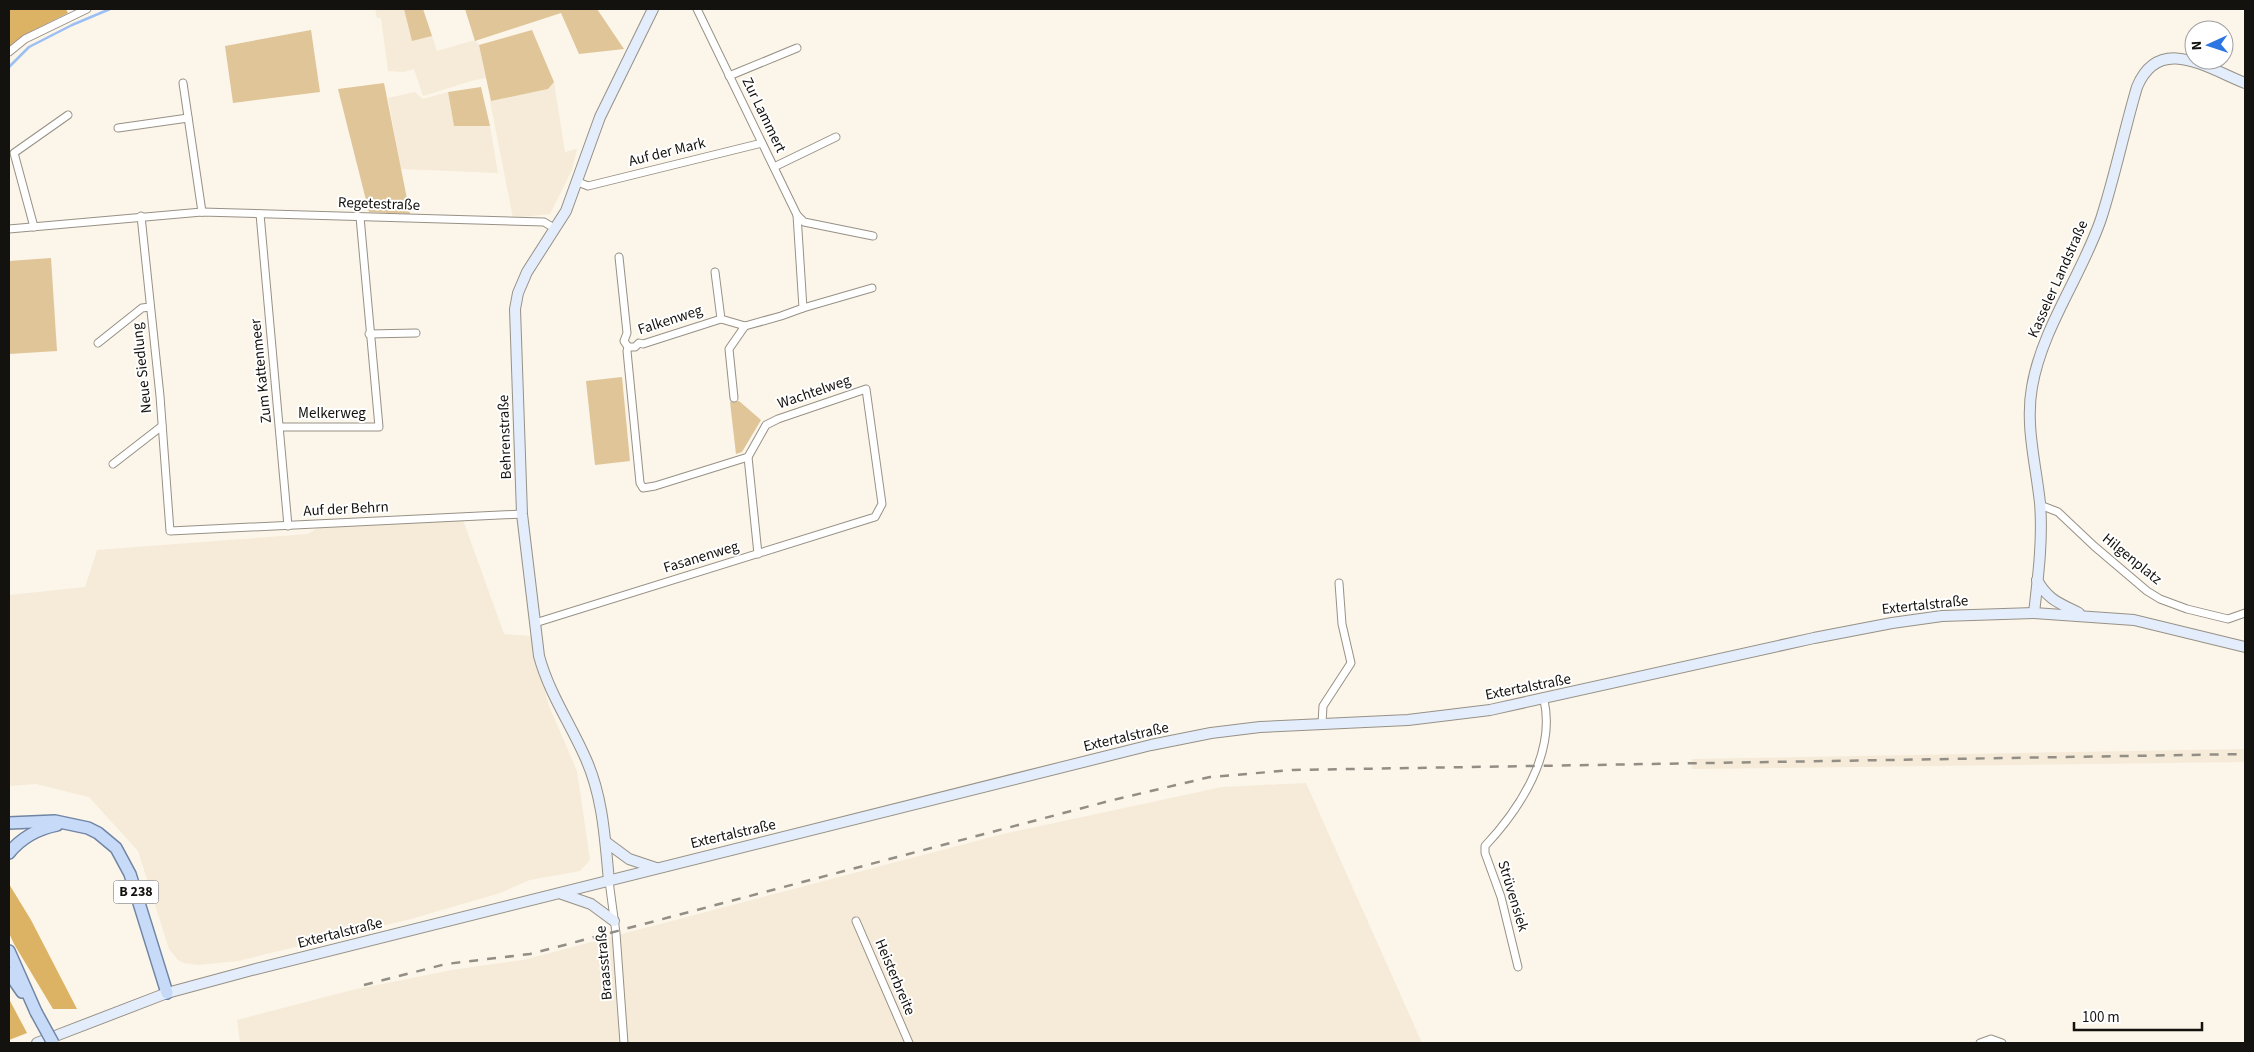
<svg xmlns="http://www.w3.org/2000/svg" width="2254" height="1052" viewBox="0 0 2254 1052" font-family="'Source Sans 3',sans-serif">
  <rect width="100%" height="100%" fill="#fcf5e9"/>
  <!-- built -->
  <g fill="#f6ebd8">
    <polygon points="375,9 423,9 437,51 475,40 479,45 486,78 471,81 423,96 414,69 403,72 388,71 381,18 377,18"/>
    <polygon points="554,82 565,152 577,149 572,170 550,214 513,218 490,101 548,89"/>
    <polygon points="415,92 423,99 448,92 454,126 490,126 498,173 401,169 388,98"/>
    <polygon points="463,520 504,634 530,636 549,706 577,771 590,860 580,871 530,880 500,893 411,919 238,961 198,965 184,963 178,960 169,949 138,851 89,797 36,784 9,786 9,595 85,587 97,550 308,534 319,527"/>
    <polygon points="2245,749 2245,762 1692,769 1691,759"/>
    <polygon points="1306,783 1422,1043 240,1043 237,1020 352,990 452,970 523,960 1003,834 1222,787"/>
  </g>
  <!-- green -->
  <g fill="#dfc598">
    <polygon points="404,9 423,9 432,36 412,41"/>
    <polygon points="465,9 597,9 624,49 579,54 561,13 475,41"/>
    <polygon points="311,30 320,92 233,103 225,46"/>
    <polygon points="532,30 554,82 548,89 491,101 479,45"/>
    <polygon points="384,83 410,214 369,212 338,89"/>
    <polygon points="481,87 490,126 454,126 448,92"/>
    <polygon points="51,258 57,351 9,354 9,261"/>
    <polygon points="622,377 630,461 595,465 586,381"/>
    <polygon points="739,401 761,420 742,452 736,454 730,402"/>
  </g>
  <!-- forest -->
  <g fill="#dcb264">
    <polygon points="9,9 66,9 68,13 24,35 9,47"/>
    <polygon points="9,884 31,920 77,1009 53,1009 14,944 9,933"/>
    <polygon points="9,999 27,1033 9,1040"/>
  </g>
  <g fill="none" stroke-linecap="round" stroke-linejoin="round">
    <!-- stream -->
    <polyline stroke="#9abff5" stroke-width="2.5" points="9,67 29,47 72,25 110,9"/>
    <defs>
      <g id="street">
        <polyline points="697,9 797,215 804,222 873,236"/>
        <polyline points="9,52 25,39 87,9"/>
        <polyline points="729,76 797,48"/>
        <polyline points="183,83 202,212"/>
        <polyline points="118,128 188,118"/>
        <polyline points="774,167 836,137"/>
        <polyline points="578,182 588,186 762,143"/>
        <polyline points="260,214 288,526"/>
        <polyline points="141,216 160,396 170,531 522,514"/>
        <polyline points="34,227 14,153 68,115"/>
        <polyline points="9,229 202,212 544,222 554,228"/>
        <polyline points="715,272 721,319"/>
        <polyline points="803,308 872,288"/>
        <polyline points="369,334 416,333"/>
        <polyline points="98,343 142,308 150,307"/>
        <polyline points="628,347 635,347 639,343 643,344 721,319 745,326 781,316 803,308 797,215"/>
        <polyline points="734,398 729,349 745,326"/>
        <polyline points="281,427 379,427 360,217"/>
        <polyline points="748,457 758,554"/>
        <polyline points="113,464 162,426"/>
        <polyline points="2040,505 2058,512 2094,546 2147,591 2160,599 2187,609 2228,619 2245,613"/>
        <polyline points="535,623 875,517 882,504 866,389 778,419 766,425 748,457 655,486 643,488 640,483 627,351 628,347 624,341 627,333 619,257"/>
        <polyline points="1322,723 1323,706 1351,663 1342,624 1339,583"/>
        <polyline points="609,881 616,933 624,1043"/>
        <polyline points="856,921 909,1043"/>
        <path d="M 1518,967 L 1501,897 L 1485,853 L 1485,846 C 1520,809 1556,753 1544,700"/>
        <polyline points="1980,1043 1991,1039 2002,1043"/>
      </g>
      <g id="secondary">
        <path d="M 2037,580 C 2048,600 2059,603 2079,613"/>
        <path d="M 2034,613 C 2038,578 2043,539 2040,503 C 2036,465 2025,425 2032,387 C 2042,328 2082,275 2101,219 C 2115,176 2124,131 2137,87 C 2159,34 2207,68 2245,83"/>
        <polyline points="606,842 629,859 656,868"/>
        <path d="M 609,881 C 605,839 603,796 585,757 C 570,723 549,693 539,656 L 522,514 L 515,309 L 518,293 L 527,272 L 566,211 L 600,117 L 653,9"/>
        <polyline points="562,894 591,904 614,921"/>
        <polyline points="37,1043 167,993 252,970 1151,745 1211,733 1260,727 1408,720 1490,710 1814,638 1892,623 1942,616 2034,613 2134,620 2245,647"/>
      </g>
      <g id="primary">
        <polyline points="9,823 55,821 88,828 98,833 116,848 130,874 167,993"/>
        <path d="M 9,853 C 22,837 37,829 57,825"/>
        <polyline points="9,951 36,1012"/>
        <polyline points="9,973 22,992"/>
      </g>
    </defs>
    <!-- street casing -->
    <use href="#street" stroke="#979186" stroke-width="9"/>
    <!-- secondary casing -->
    <use href="#secondary" stroke="#979186" stroke-width="12"/>
    <!-- primary casing -->
    <use href="#primary" stroke="#7085a4" stroke-width="14"/>
    <!-- street -->
    <use href="#street" stroke="#fff" stroke-width="7"/>
    <!-- secondary -->
    <use href="#secondary" stroke="#e3edfc" stroke-width="10"/>
    <!-- primary -->
    <use href="#primary" stroke="#c7dbf9" stroke-width="11"/>
    <!-- rail -->
    <polyline stroke="#928e85" stroke-width="2.5" stroke-dasharray="9 9" stroke-linecap="butt" points="364,985 446,964 530,954 553,948 1109,801 1210,777 1293,770 2245,754"/>
    <defs>
      <polyline id="primary-bridge" points="36,1012 53,1043"/>
    </defs>
    <!-- primary-bridge casing -->
    <use href="#primary-bridge" stroke="#7085a4" stroke-width="14" stroke-linecap="butt"/>
    <!-- primary-bridge -->
    <use href="#primary-bridge" stroke="#c7dbf9" stroke-width="11"/>
  </g>
  <g text-anchor="middle" dominant-baseline="central" stroke-width="4" stroke-linejoin="round" paint-order="stroke">
    <!-- shield labels -->
    <rect fill="#fff" stroke="#5a5956" stroke-width="1" x="113.5" y="880.5" width="45" height="23" rx="4"/>
    <g font-size="14" font-weight="bold" fill="#14120e">
      <text x="136" y="892">B 238</text>
    </g>
    <!-- street labels -->
    <g font-size="15" fill="#14120e" stroke="#fff">
      <text transform="translate(764 115) rotate(64)">Zur Lammert</text>
      <text transform="translate(667 152) rotate(-14)">Auf der Mark</text>
      <text transform="translate(379 204) rotate(2)">Regetestraße</text>
      <text transform="translate(2058 279) rotate(-66)">Kasseler Landstraße</text>
      <text transform="translate(670 320) rotate(-18)">Falkenweg</text>
      <text transform="translate(142 368) rotate(-96)">Neue Siedlung</text>
      <text transform="translate(261 371) rotate(-96)">Zum Kattenmeer</text>
      <text transform="translate(814 392) rotate(-19)">Wachtelweg</text>
      <text x="332" y="413">Melkerweg</text>
      <text transform="translate(505 437) rotate(-92)">Behrenstraße</text>
      <text transform="translate(346 509) rotate(-3)">Auf der Behrn</text>
      <text transform="translate(701 557) rotate(-17)">Fasanenweg</text>
      <text transform="translate(2132 559) rotate(39)">Hilgenplatz</text>
      <text transform="translate(1925 605) rotate(-6)">Extertalstraße</text>
      <text transform="translate(1528 687) rotate(-11)">Extertalstraße</text>
      <text transform="translate(1126 737) rotate(-13)">Extertalstraße</text>
      <text transform="translate(733 834) rotate(-13)">Extertalstraße</text>
      <text transform="translate(1513 896) rotate(73)">Strüvensiek</text>
      <text transform="translate(340 933) rotate(-14)">Extertalstraße</text>
      <text transform="translate(604 963) rotate(-95)">Braasstraße</text>
      <text transform="translate(895 977) rotate(67)">Heisterbreite</text>
    </g>
  </g>
  <!-- border -->
  <rect width="2254" height="1052" fill="none" stroke="#14120e" stroke-width="20"/>
  <!-- north arrow -->
  <g transform="translate(2209 45) rotate(267)"><circle r="24" fill="#ffffff" stroke="#a1a09f"/>
  <path d="M0-4L9 19L0 12L-9 19Z" fill="#2b76e2"/>
  <text y="-8" font-size="14" font-weight="bold" text-anchor="middle" fill="#14120e">N</text>
  </g>
  <!-- scale -->
  <path d="M2074 1022v8h128v-8" fill="none" stroke="#14120e" stroke-width="2.5"/>
  <text x="2082" y="1022" font-size="15" fill="#14120e" stroke="#ffffff" stroke-width="4" paint-order="stroke">100 m</text>
</svg>
